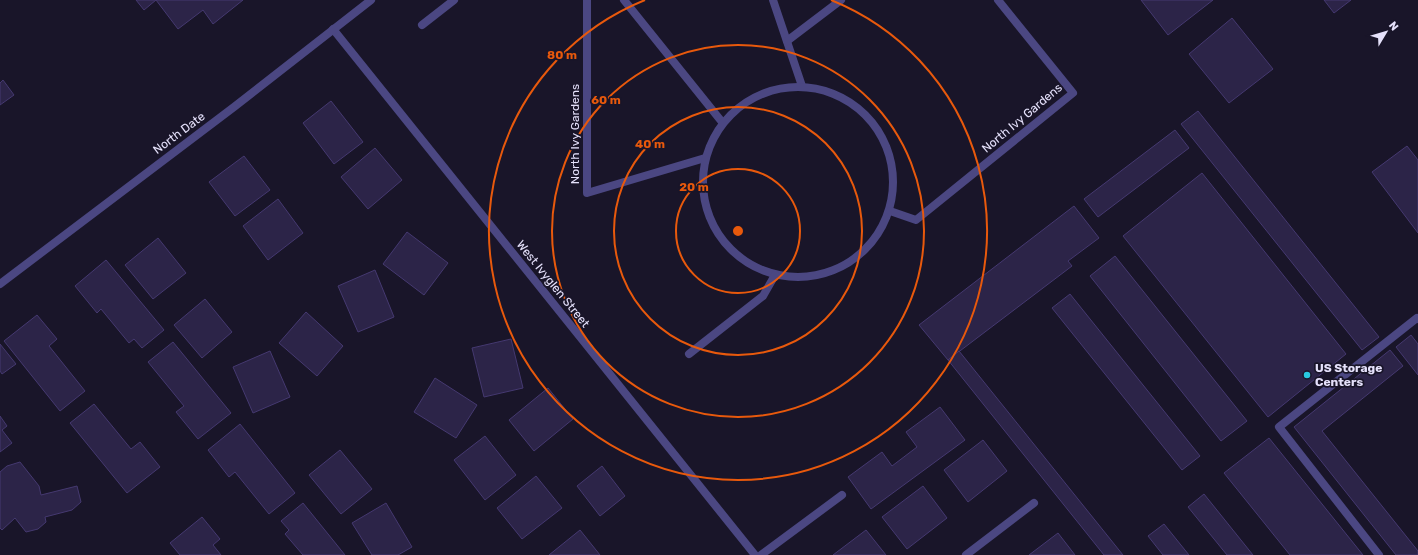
<svg xmlns="http://www.w3.org/2000/svg" width="1418" height="555" viewBox="0 0 1418 555" font-family="Rubik,sans-serif">
  <rect width="100%" height="100%" fill="#191529"/>
  <!-- building -->
  <g fill="#2c2448" stroke="#453970">
    <polygon points="136,0 156,0 144,10"/>
    <polygon points="156,0 243,0 213,24 203,10 178,29"/>
    <polygon points="1141,0 1213,0 1168,35"/>
    <polygon points="1324,0 1351,0 1334,13"/>
    <polygon points="1232,18 1273,69 1229,103 1189,54"/>
    <polygon points="3,80 14,95 0,105 0,83"/>
    <polygon points="331,101 363,142 334,164 303,123"/>
    <polygon points="1198,111 1379,337 1362,350 1181,124"/>
    <polygon points="1175,130 1189,148 1098,217 1084,199"/>
    <polygon points="1407,146 1418,160 1418,233 1372,172"/>
    <polygon points="375,148 402,180 368,209 341,177"/>
    <polygon points="244,156 270,190 235,216 209,182"/>
    <polygon points="1202,173 1346,354 1268,417 1123,236"/>
    <polygon points="278,199 303,233 268,260 243,226"/>
    <polygon points="1074,206 1099,238 1068,261 1072,266 948,360 919,325"/>
    <polygon points="407,232 448,263 424,295 383,264"/>
    <polygon points="158,238 186,273 153,299 125,265"/>
    <polygon points="1115,256 1247,421 1221,441 1090,276"/>
    <polygon points="106,260 164,330 142,348 134,339 129,343 101,309 97,313 75,286"/>
    <polygon points="375,270 394,317 358,332 338,286"/>
    <polygon points="1070,294 1200,456 1182,470 1052,308"/>
    <polygon points="205,299 232,332 202,358 174,325"/>
    <polygon points="306,312 343,346 317,376 279,343"/>
    <polygon points="37,315 57,339 49,346 85,391 60,411 4,341"/>
    <polygon points="1411,335 1418,344 1418,375 1396,347"/>
    <polygon points="511,339 523,388 484,397 472,348"/>
    <polygon points="173,342 231,413 198,439 176,412 184,406 148,362"/>
    <polygon points="0,344 16,364 2,374 0,371"/>
    <polygon points="1390,350 1403,366 1322,431 1418,551 1418,555 1396,555 1294,427"/>
    <polygon points="270,351 290,397 253,413 233,367"/>
    <polygon points="959,351 1123,555 1104,555 948,360"/>
    <polygon points="435,378 477,405 456,438 414,412"/>
    <polygon points="548,388 573,419 534,451 509,420"/>
    <polygon points="94,404 131,449 140,442 160,467 127,493 70,423"/>
    <polygon points="940,407 965,440 871,509 848,477 882,452 892,466 917,447 906,432"/>
    <polygon points="0,416 7,426 2,430 12,443 0,452"/>
    <polygon points="240,424 295,493 269,514 235,472 229,477 208,450"/>
    <polygon points="485,436 516,475 485,500 454,460"/>
    <polygon points="1269,438 1363,555 1290,555 1224,473"/>
    <polygon points="983,440 1007,471 968,502 944,470"/>
    <polygon points="340,450 372,489 341,514 309,475"/>
    <polygon points="20,462 39,486 41,495 77,486 81,502 72,510 45,517 46,522 38,529 26,532 15,518 2,530 0,528 0,472 7,466"/>
    <polygon points="602,466 625,496 600,516 577,486"/>
    <polygon points="536,476 562,508 522,539 497,508"/>
    <polygon points="923,486 947,518 907,549 882,517"/>
    <polygon points="1204,494 1253,555 1227,555 1188,507"/>
    <polygon points="303,503 345,555 303,555 285,534 289,530 281,521"/>
    <polygon points="386,503 412,547 398,555 372,555 352,523"/>
    <polygon points="202,517 220,539 213,545 221,555 180,555 170,543"/>
    <polygon points="1164,524 1189,555 1163,555 1148,536"/>
    <polygon points="580,530 600,555 549,555"/>
    <polygon points="866,530 886,555 833,555"/>
    <polygon points="1058,533 1075,555 1029,555"/>
  </g>
  <g fill="none" stroke-linecap="round" stroke-linejoin="round">
    <!-- service -->
    <g stroke="#4b4782" stroke-width="8">
      <polyline points="587,0 587,193 705,158"/>
      <polyline points="624,0 722,122"/>
      <polyline points="773,0 802,86"/>
      <polyline points="422,25 454,0"/>
      <polyline points="787,41 841,0"/>
      <circle cx="798" cy="182" r="95"/>
      <polyline points="890,211 916,220 1073,93 998,0"/>
      <polyline points="689,354 763,296 775,275"/>
      <polyline points="761,555 842,495"/>
      <polyline points="966,555 1034,503"/>
      <polyline points="1379,555 1279,427 1417,318 1418,319"/>
    </g>
    <!-- minor -->
    <g stroke="#4b4782" stroke-width="8">
      <polyline points="333,29 755,555"/>
      <polyline points="0,284 234,107 371,0"/>
    </g>
  </g>
  <!-- distance rings -->
  <g fill="none" stroke="#e8590c" stroke-width="2">
    <circle cx="738" cy="231" r="62"/>
    <circle cx="738" cy="231" r="124"/>
    <circle cx="738" cy="231" r="186"/>
    <path d="M831 0A249 249 0 1 1 645 0"/>
  </g>
  <!-- markers -->
  <circle fill="#28c9e0" stroke="#191529" stroke-width="1.5" cx="1307" cy="375" r="4"/>
  <g text-anchor="middle" dominant-baseline="central" stroke-width="3.5" stroke-linejoin="round" paint-order="stroke">
    <!-- street labels -->
    <g font-size="12" fill="#e5e1fb" stroke="#191529">
      <text transform="translate(1022 118) rotate(-40)">North Ivy Gardens</text>
      <text transform="translate(179 133) rotate(-37)">North Date</text>
      <text transform="translate(575 134) rotate(-90)">North Ivy Gardens</text>
      <text transform="translate(553 284) rotate(51)">West Ivyglen Street</text>
    </g>
    <!-- poi labels -->
    <g font-size="12" font-weight="bold" fill="#e5e1fb" stroke="#191529" text-anchor="start">
      <text x="1315" y="368">US Storage<tspan x="1315" dy="14">Centers</tspan></text>
    </g>
  </g>
  <circle cx="738" cy="231" r="6" fill="#e8590c" stroke="#191529" stroke-width="2"/>
  <g font-size="12" text-anchor="middle" font-weight="bold" fill="#e8590c" stroke="#191529" stroke-width="3.5" stroke-linejoin="round" paint-order="stroke">
    <text x="562" y="59">80 m</text>
    <text x="606" y="104">60 m</text>
    <text x="650" y="148">40 m</text>
    <text x="694" y="191">20 m</text>
  </g>
  <!-- north arrow -->
  <g transform="translate(1386 32) rotate(52)" stroke="#191529" stroke-width="3" paint-order="stroke">
  <path d="M0-3L7 15L0 10L-7 15Z" fill="#e5e1fb"/>
  <text y="-6" font-size="11" font-weight="bold" text-anchor="middle" fill="#e5e1fb">N</text>
  </g>
</svg>
